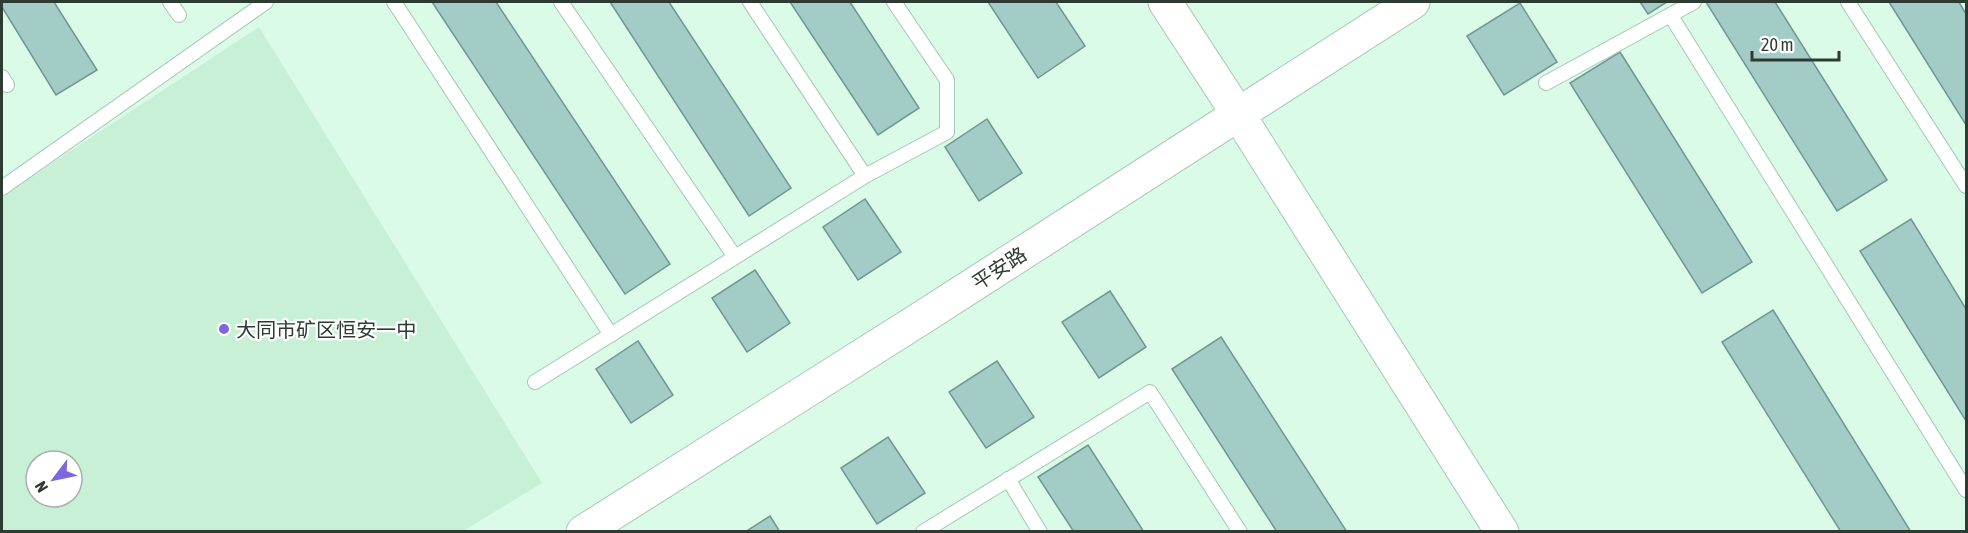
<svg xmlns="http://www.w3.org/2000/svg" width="1968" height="533" viewBox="0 0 1968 533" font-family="'Asap Condensed','Noto Sans SC',sans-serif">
  <rect width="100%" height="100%" fill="#d9fbe7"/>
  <!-- built -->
  <path fill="#c7f0d7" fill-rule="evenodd" d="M 259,27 L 542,483 L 463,531 L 2,532 L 2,196 ZM 36,461 L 72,461 L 72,497 L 36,497 Z"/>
  <!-- building -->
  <g fill="#a2ccc5" stroke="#709892" stroke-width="1.5">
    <polygon points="2,2 54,2 97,70 56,95 2,7"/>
    <polygon points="432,2 496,2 670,264 625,294"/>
    <polygon points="610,2 669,2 791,188 749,216"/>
    <polygon points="790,2 850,2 919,108 878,135"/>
    <polygon points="988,2 1056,2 1085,46 1038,78"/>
    <polygon points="1640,2 1667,2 1648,14"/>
    <polygon points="1706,2 1775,2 1887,180 1837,211"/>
    <polygon points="1889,2 1959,2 1966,14 1966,125"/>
    <polygon points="1520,3 1557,62 1504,95 1467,36"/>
    <polygon points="1620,52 1752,262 1702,293 1570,83"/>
    <polygon points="987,119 1022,173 979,201 945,147"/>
    <polygon points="865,199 901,252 858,280 823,227"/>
    <polygon points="1911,219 1966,309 1966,421 1860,251"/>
    <polygon points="755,270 790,323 747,352 712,298"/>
    <polygon points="1110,291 1146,347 1099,378 1062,322"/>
    <polygon points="1773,310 1911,532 1841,532 1722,342"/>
    <polygon points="1221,337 1347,532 1277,532 1172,369"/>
    <polygon points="638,341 673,395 631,423 596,369"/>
    <polygon points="997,361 1034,417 986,448 949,392"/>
    <polygon points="888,437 925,493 877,524 841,468"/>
    <polygon points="1088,445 1144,532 1074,532 1038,477"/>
    <polygon points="770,516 780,532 745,532"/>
  </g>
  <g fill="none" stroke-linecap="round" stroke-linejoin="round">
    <defs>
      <g id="lane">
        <polyline points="170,2 179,15"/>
        <polyline points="394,2 611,335"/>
        <polyline points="561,2 735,257"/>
        <polyline points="750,2 865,176"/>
        <polyline points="1848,2 1966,186"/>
        <polyline points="1671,16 1966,490"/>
        <polyline points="2,77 7,85"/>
        <polyline points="1546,83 1694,2"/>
        <polyline points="2,188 266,2"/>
        <polyline points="535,382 865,176 947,132 947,80 894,2"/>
        <polyline points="1008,479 1040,532"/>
        <polyline points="923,532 1150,392 1240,532"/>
      </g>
      <g id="secondary">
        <polyline points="1165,2 1238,114 1502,532"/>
        <polyline points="583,532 920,319 1413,2"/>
      </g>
    </defs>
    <!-- lane casing -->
    <use href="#lane" stroke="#a6c7b4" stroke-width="16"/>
    <!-- secondary casing -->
    <use href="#secondary" stroke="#a6c7b4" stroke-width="35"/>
    <!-- lane -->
    <use href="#lane" stroke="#fff" stroke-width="14"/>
    <!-- secondary -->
    <use href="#secondary" stroke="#fff" stroke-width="33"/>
  </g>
  <!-- markers -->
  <circle fill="#7f66e1" stroke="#fff" stroke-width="2" cx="224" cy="329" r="6"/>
  <g text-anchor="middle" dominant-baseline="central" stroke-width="4.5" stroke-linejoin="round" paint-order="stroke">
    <!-- street labels -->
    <g font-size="20" fill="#2e3b33" stroke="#fff">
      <text transform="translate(999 268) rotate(-33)">平安路</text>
    </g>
    <!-- poi labels -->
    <g font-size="20" fill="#2e3b33" stroke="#fff" text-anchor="start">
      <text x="236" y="329">大同市矿区恒安一中</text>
    </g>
  </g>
  <!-- border -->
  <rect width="1968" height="533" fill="none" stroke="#2e3b33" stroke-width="6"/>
  <!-- north arrow -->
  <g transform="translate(54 479) rotate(238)"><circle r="28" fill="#ffffff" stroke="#abb1ad" stroke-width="1.5"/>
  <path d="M0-4.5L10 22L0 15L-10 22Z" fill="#7f66e1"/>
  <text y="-9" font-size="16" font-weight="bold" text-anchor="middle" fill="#2e3b33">N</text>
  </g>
  <!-- scale -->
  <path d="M1752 51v9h87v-9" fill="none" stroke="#2e3b33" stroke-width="3"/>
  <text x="1761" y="51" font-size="18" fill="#2e3b33" stroke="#ffffff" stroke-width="4.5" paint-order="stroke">20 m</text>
</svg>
